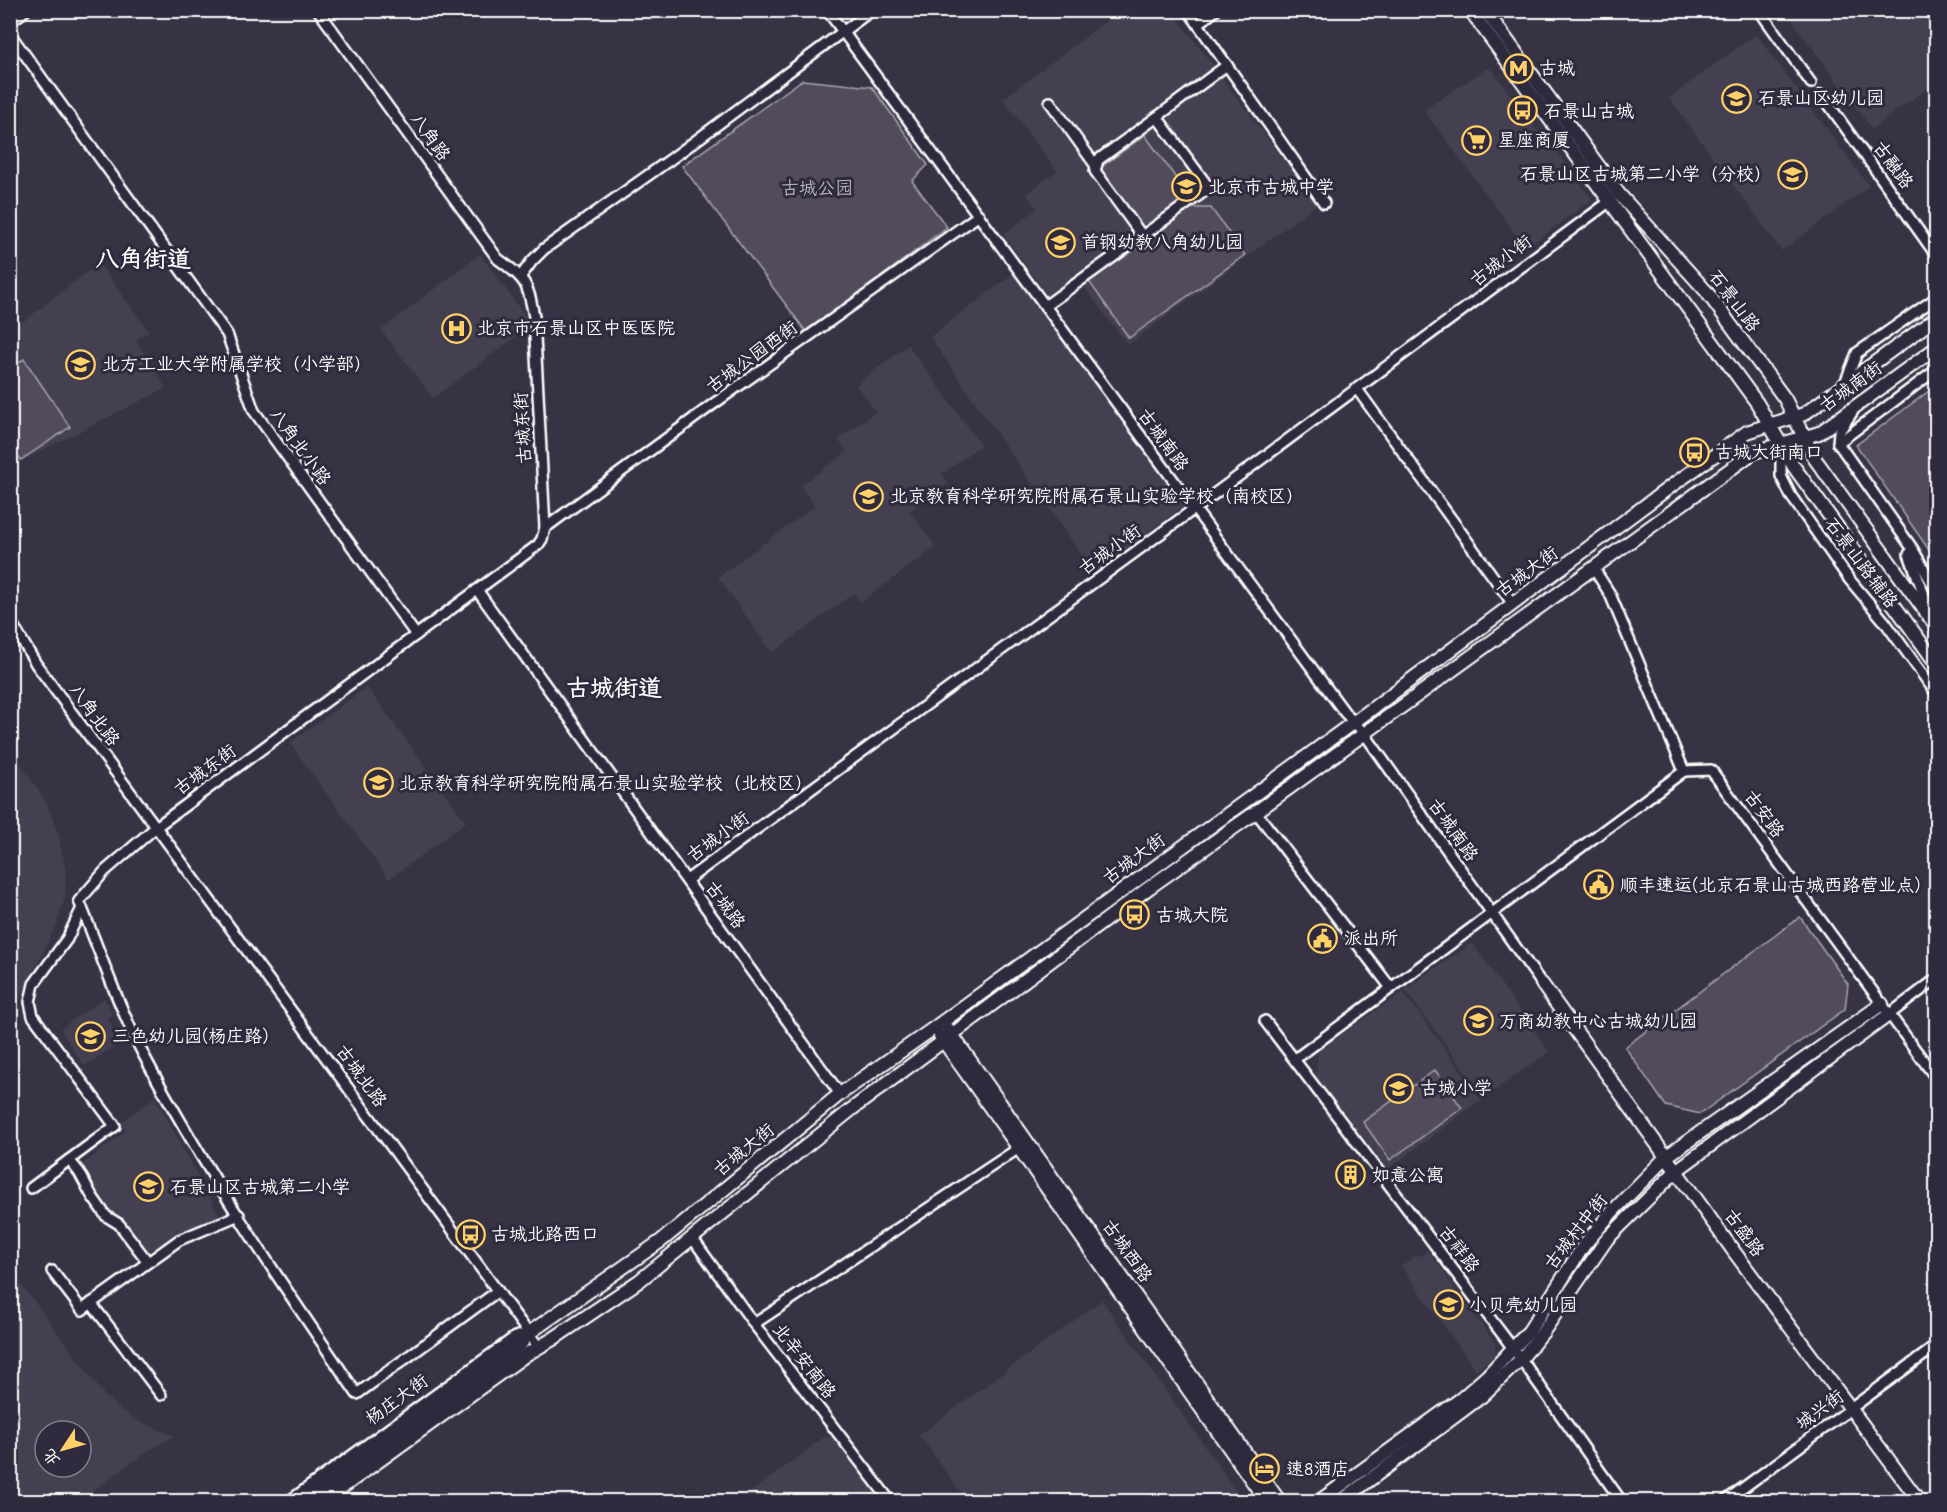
<svg xmlns="http://www.w3.org/2000/svg" width="1947" height="1512" viewBox="0 0 1947 1512" font-family="'Comic Neue','LXGW WenKai TC',sans-serif">
  <rect width="100%" height="100%" fill="#373345"/>
  <filter id="ink" filterUnits="userSpaceOnUse"><feTurbulence type="fractalNoise" baseFrequency=".0167" numOctaves="2"/><feDisplacementMap in="SourceGraphic" scale="12" xChannelSelector="R" yChannelSelector="G"/><feConvolveMatrix kernelMatrix="1 2 1 2 8 2 1 2 1" color-interpolation-filters="sRGB"/></filter>
  <g filter="url(#ink)">
    <!-- built -->
    <g fill="#444051" fill-rule="evenodd">
      <polygon points="1120,11 1172,11 1317,204 1128,345 1082,284 1054,304 1003,234 1037,209 1026,194 1057,171 1003,99"/>
      <polygon points="1785,11 1936,11 1936,82 1872,129"/>
      <polygon points="1756,34 1869,186 1782,251 1669,98"/>
      <polygon points="1486,69 1492,70 1542,137 1549,139 1592,200 1526,248 1424,110"/>
      <polygon points="480,254 532,325 433,398 381,330"/>
      <polygon points="99,263 149,332 136,340 166,388 11,466 11,331"/>
      <polygon points="1013,274 1183,506 1094,573 930,337"/>
      <polygon points="908,345 981,445 942,474 948,483 910,511 936,547 861,602 854,593 772,653 718,577 815,506 800,486 847,452 838,439 876,412 856,385"/>
      <polygon points="367,687 466,822 389,879 290,743"/>
      <polygon points="11,750 47,803 58,833 66,872 65,898 56,926 11,1016"/>
      <polygon points="1472,943 1549,1052 1485,1097 1405,990"/>
      <polygon points="1403,992 1482,1099 1388,1169 1316,1078 1318,1051"/>
      <polygon points="104,998 113,1013 107,1018 121,1042 84,1066 60,1029"/>
      <polygon points="155,1097 220,1217 145,1252 120,1221 106,1209 82,1165 126,1131 121,1123"/>
      <polygon points="1428,1251 1495,1343 1495,1353 1492,1358 1476,1370 1401,1266 1418,1254 1420,1257"/>
      <path d="M 10,1269 L 105,1396 L 119,1409 L 140,1422 L 174,1436 L 148,1451 L 79,1501 L 11,1501 ZM 45,1431 L 81,1431 L 81,1467 L 45,1467 Z"/>
      <polygon points="1102,1300 1243,1501 967,1501 919,1435"/>
      <polygon points="832,1436 882,1501 739,1501 823,1438"/>
    </g>
    <!-- park -->
    <g fill="#514c5c" stroke="#a8a6ae" stroke-width="1.5">
      <polygon points="802,80 872,87 928,165 912,181 947,227 807,333 682,166"/>
      <polygon points="1145,135 1191,199 1146,231 1100,168"/>
      <polygon points="1188,208 1211,208 1245,255 1129,338 1088,280"/>
      <polygon points="24,359 70,427 21,460 11,445 10,368"/>
      <polygon points="1929,391 1936,402 1936,560 1856,445"/>
      <polygon points="1800,917 1848,984 1845,1009 1700,1114 1666,1106 1625,1047"/>
      <polygon points="1435,1070 1462,1108 1390,1160 1363,1122"/>
    </g>
    <g fill="none" stroke-linecap="round" stroke-linejoin="round">
      <defs>
        <g id="minor">
          <path d="M 318,10 L 498,259 C 526,279 528,283 534,317 L 545,528 L 542,539 L 538,545 L 156,827 L 105,871 L 79,901 C 100,951 117,1004 142,1052 C 205,1171 281,1283 357,1394 L 498,1291"/>
          <polyline points="827,10 1345,713 1364,733 1542,984"/>
          <polyline points="1188,10 1324,203"/>
          <polyline points="1759,10 1811,83"/>
          <polyline points="10,22 26,10"/>
          <polyline points="1198,24 1216,10"/>
          <polyline points="10,34 227,334 254,411 416,635"/>
          <polyline points="1822,95 1936,255"/>
          <polyline points="1050,102 1096,166"/>
          <polyline points="1157,117 1227,65"/>
          <polyline points="521,276 532,261 544,249 671,159 872,10"/>
          <polyline points="1045,306 1209,188 1157,117 1098,160 1095,171 1143,237"/>
          <polyline points="1845,383 1857,353 1936,298"/>
          <polyline points="1357,389 1513,604"/>
          <polyline points="1853,411 1839,432 1838,443 1912,548 1936,590"/>
          <polyline points="1838,443 1936,370"/>
          <polyline points="1781,445 1781,476 1791,496 1849,579 1885,622 1936,693"/>
          <polyline points="545,528 712,405 979,215"/>
          <polyline points="1909,554 1931,614"/>
          <polyline points="1594,569 1610,594 1684,771 1711,770 1936,1078"/>
          <polyline points="477,590 840,1094"/>
          <polyline points="10,620 36,664 538,1346"/>
          <polyline points="1256,812 1391,988 1295,1059"/>
          <polyline points="687,880 1194,509 1609,202"/>
          <polyline points="1391,988 1684,771"/>
          <polyline points="1890,1014 1936,979"/>
          <polyline points="1265,1021 1521,1359 1622,1502"/>
          <polyline points="69,1160 79,1172 92,1196 106,1216 119,1224 148,1262"/>
          <polyline points="31,1188 115,1126 33,1016 30,1002 34,984 67,939 82,908"/>
          <polyline points="693,1239 754,1324 891,1502"/>
          <polyline points="52,1271 82,1310 179,1240 239,1215"/>
          <polyline points="91,1303 161,1395"/>
          <polyline points="754,1324 1019,1148"/>
          <polyline points="288,1502 515,1337 529,1333"/>
          <polyline points="1724,1502 1936,1346"/>
        </g>
        <g id="major">
          <polyline points="1470,10 1757,403 1794,467 1936,663"/>
          <polyline points="1485,10 1619,194 1706,291 1785,399 1815,459 1936,626"/>
          <polyline points="1542,984 1735,1253 1920,1502"/>
          <polyline points="948,1029 1280,1502"/>
          <polyline points="940,1036 1267,1502"/>
          <polyline points="303,1502 512,1351 520,1345 529,1333 661,1241 840,1094 934,1028 1369,711 1670,487 1747,432 1804,414 1936,318"/>
          <polyline points="322,1502 527,1354 553,1339 639,1281 852,1109 1150,887 1256,812 1754,452 1819,433 1936,348"/>
          <polyline points="1318,1502 1462,1398 1487,1376 1529,1331 1584,1245 1612,1212 1667,1156 1882,1004"/>
          <polyline points="1340,1502 1482,1396 1521,1359 1543,1332 1607,1239 1677,1170 1890,1014"/>
        </g>
      </defs>
      <!-- minor casing -->
      <use href="#minor" stroke="#fff" stroke-width="14"/>
      <!-- major casing -->
      <use href="#major" stroke="#fff" stroke-width="16"/>
      <!-- minor -->
      <use href="#minor" stroke="#2f2a3d" stroke-width="9"/>
      <!-- major -->
      <use href="#major" stroke="#2f2a3d" stroke-width="12"/>
    </g>
  </g>
  <!-- icons -->
  <defs>
    <symbol id="metro-ring" viewBox="-11 -11 22 22"><circle r="9.5" fill="#2f2a3d" stroke="#ffd166" stroke-width="1.5"/><path d="M-5.5 5V-5H-3L0 0L3-5H5.5V5H3V-.5L0 4L-3-.5V5Z" fill="#ffd166"/></symbol>
    <symbol id="school-ring" viewBox="-11 -11 22 22"><circle r="9.5" fill="#2f2a3d" stroke="#ffd166" stroke-width="1.5"/><path d="M0-5L7-2L0 1L-7-2ZM-4 1L0 2.5L4 1V4Q0 6-4 4Z" fill="#ffd166"/></symbol>
    <symbol id="bus-ring" viewBox="-11 -11 22 22"><circle r="9.5" fill="#2f2a3d" stroke="#ffd166" stroke-width="1.5"/><path d="M-5-6H5V4H4V6H2V4H-2V6H-4V4H-5ZM-3.5-4V0h7V-4ZM-3.5 1.2v1.5H-2V1.2ZM2 1.2v1.5H3.5V1.2Z" fill="#ffd166"/></symbol>
    <symbol id="supermarket-ring" viewBox="-11 -11 22 22"><circle r="9.5" fill="#2f2a3d" stroke="#ffd166" stroke-width="1.5"/><path d="M-6-5.5h2.5l.6 2H6L4.5 2H-2.5L-4.4-4H-6ZM-1.5 3.2a1.3 1.3 0 1 0 .1 0ZM3 3.2a1.3 1.3 0 1 0 .1 0Z" fill="#ffd166"/></symbol>
    <symbol id="hospital-ring" viewBox="-11 -11 22 22"><circle r="9.5" fill="#2f2a3d" stroke="#ffd166" stroke-width="1.5"/><path d="M-5-5h3v3.5h4V-5h3V5h-3V1.5h-4V5h-3Z" fill="#ffd166"/></symbol>
    <symbol id="civic-ring" viewBox="-11 -11 22 22"><circle r="9.5" fill="#2f2a3d" stroke="#ffd166" stroke-width="1.5"/><path d="M-.6-6.5H3V-4.5H.6V-3L4-1V1h2V6H-6V1h2V-1L-.6-3ZM-1.2 2.5V6h2.4V2.5Z" fill="#ffd166"/></symbol>
    <symbol id="building-ring" viewBox="-11 -11 22 22"><circle r="9.5" fill="#2f2a3d" stroke="#ffd166" stroke-width="1.5"/><path d="M-4-6H4V6H1V3H-1V6H-4ZM-2.5-4.3h1.7v1.8h-1.7ZM.8-4.3h1.7v1.8H.8ZM-2.5-1h1.7V.8h-1.7ZM.8-1h1.7V.8H.8Z" fill="#ffd166"/></symbol>
    <symbol id="hotel-ring" viewBox="-11 -11 22 22"><circle r="9.5" fill="#2f2a3d" stroke="#ffd166" stroke-width="1.5"/><path d="M-6-4.5h1.5V1H6V5H4.5V3h-9V5H-6ZM-4 0a1.8 1.8 0 1 1 3.6 0ZM.5 0V-2.5h3Q6-2.5 6 0Z" fill="#ffd166"/></symbol>
  </defs>
  <g fill-rule="evenodd">
    <use href="#metro-ring" x="1502" y="52" width="33" height="33"/>
    <use href="#school-ring" x="1720" y="82" width="33" height="33"/>
    <use href="#bus-ring" x="1506" y="94" width="33" height="33"/>
    <use href="#supermarket-ring" x="1460" y="124" width="33" height="33"/>
    <use href="#school-ring" x="1776" y="158" width="33" height="33"/>
    <use href="#school-ring" x="1170" y="170" width="33" height="33"/>
    <use href="#school-ring" x="1044" y="226" width="33" height="33"/>
    <use href="#hospital-ring" x="440" y="312" width="33" height="33"/>
    <use href="#school-ring" x="64" y="348" width="33" height="33"/>
    <use href="#bus-ring" x="1678" y="436" width="33" height="33"/>
    <use href="#school-ring" x="852" y="480" width="33" height="33"/>
    <use href="#school-ring" x="362" y="766" width="33" height="33"/>
    <use href="#civic-ring" x="1582" y="868" width="33" height="33"/>
    <use href="#bus-ring" x="1118" y="898" width="33" height="33"/>
    <use href="#civic-ring" x="1306" y="922" width="33" height="33"/>
    <use href="#school-ring" x="1462" y="1004" width="33" height="33"/>
    <use href="#school-ring" x="74" y="1020" width="33" height="33"/>
    <use href="#school-ring" x="1382" y="1072" width="33" height="33"/>
    <use href="#building-ring" x="1334" y="1158" width="33" height="33"/>
    <use href="#school-ring" x="132" y="1170" width="33" height="33"/>
    <use href="#bus-ring" x="454" y="1218" width="33" height="33"/>
    <use href="#school-ring" x="1432" y="1288" width="33" height="33"/>
    <use href="#hotel-ring" x="1248" y="1452" width="33" height="33"/>
  </g>
  <g text-anchor="middle" dominant-baseline="central" stroke-width="6" stroke-linejoin="round" paint-order="stroke">
    <!-- poi labels -->
    <g font-size="18" fill="#fff" stroke="#2f2a3d" text-anchor="start">
      <text x="1539" y="68">古城</text>
      <text x="1758" y="98">石景山区幼儿园</text>
      <text x="1544" y="111">石景山古城</text>
      <text x="1498" y="140">星座商厦</text>
      <text x="1772" y="174" text-anchor="end">石景山区古城第二小学（分校）</text>
      <text x="1208" y="187">北京市古城中学</text>
      <text x="1081" y="242">首钢幼教八角幼儿园</text>
      <text x="477" y="328">北京市石景山区中医医院</text>
      <text x="102" y="364">北方工业大学附属学校（小学部）</text>
      <text x="1715" y="452">古城大街南口</text>
      <text x="890" y="496">北京教育科学研究院附属石景山实验学校（南校区）</text>
      <text x="399" y="783">北京教育科学研究院附属石景山实验学校（北校区）</text>
      <text x="1620" y="885">顺丰速运(北京石景山古城西路营业点)</text>
      <text x="1156" y="915">古城大院</text>
      <text x="1344" y="938">派出所</text>
      <text x="1499" y="1021">万商幼教中心古城幼儿园</text>
      <text x="112" y="1036">三色幼儿园(杨庄路)</text>
      <text x="1420" y="1088">古城小学</text>
      <text x="1372" y="1175">如意公寓</text>
      <text x="170" y="1187">石景山区古城第二小学</text>
      <text x="491" y="1234">古城北路西口</text>
      <text x="1469" y="1305">小贝壳幼儿园</text>
      <text x="1286" y="1469">速8酒店</text>
    </g>
    <!-- street labels -->
    <g font-size="18" fill="#fff" stroke="#2f2a3d">
      <text transform="translate(430 137) rotate(54)">八角路</text>
      <text transform="translate(1893 165) rotate(54)">古融路</text>
      <text transform="translate(1501 261) rotate(-37)">古城小街</text>
      <text transform="translate(1734 301) rotate(53)">石景山路</text>
      <text transform="translate(752 357) rotate(-36)">古城公园西街</text>
      <text transform="translate(1851 387) rotate(-36)">古城南街</text>
      <text transform="translate(523 428) rotate(-93)">古城东街</text>
      <text transform="translate(1163 440) rotate(54)">古城南路</text>
      <text transform="translate(300 447) rotate(54)">八角北小路</text>
      <text transform="translate(1110 550) rotate(-36)">古城小街</text>
      <text transform="translate(1861 563) rotate(53)">石景山路辅路</text>
      <text transform="translate(1527 572) rotate(-36)">古城大街</text>
      <text transform="translate(94 715) rotate(54)">八角北路</text>
      <text transform="translate(205 770) rotate(-36)">古城东街</text>
      <text transform="translate(1764 814) rotate(54)">古安路</text>
      <text transform="translate(1453 830) rotate(55)">古城南路</text>
      <text transform="translate(718 837) rotate(-36)">古城小街</text>
      <text transform="translate(1134 859) rotate(-36)">古城大街</text>
      <text transform="translate(725 905) rotate(54)">古城路</text>
      <text transform="translate(361 1076) rotate(54)">古城北路</text>
      <text transform="translate(744 1150) rotate(-39)">古城大街</text>
      <text transform="translate(1576 1232) rotate(-52)">古城村中街</text>
      <text transform="translate(1744 1233) rotate(54)">古盛路</text>
      <text transform="translate(1459 1249) rotate(53)">古祥路</text>
      <text transform="translate(1127 1251) rotate(55)">古城西路</text>
      <text transform="translate(804 1361) rotate(52)">北辛安南路</text>
      <text transform="translate(397 1400) rotate(-36)">杨庄大街</text>
      <text transform="translate(1820 1410) rotate(-36)">城兴街</text>
    </g>
    <!-- park labels -->
    <g font-size="18" fill="#b9b7be" stroke="#2f2a3d">
      <text x="817" y="188">古城公园</text>
    </g>
    <!-- district labels -->
    <g font-size="24" font-weight="bold" fill="#fff" stroke="#2f2a3d">
      <text x="143" y="259">八角街道</text>
      <text x="614" y="688">古城街道</text>
    </g>
  </g>
  <!-- margin -->
  <rect width="1947" height="1512" fill="none" stroke="#2f2a3d" stroke-width="36"/>
  <rect x="18" y="18" width="1911" height="1476" fill="none" stroke="#fff" stroke-width="2" filter="url(#ink)"/>
  <!-- north arrow -->
  <g transform="translate(63 1449) rotate(234)"><circle r="28" fill="#2f2a3d" stroke="#827f8b" stroke-width="1.5"/>
  <path d="M0-4.5L10 22L0 15L-10 22Z" fill="#ffd166"/>
  <text y="-9" font-size="16" font-weight="bold" text-anchor="middle" fill="#ffffff">北</text>
  </g>
</svg>
